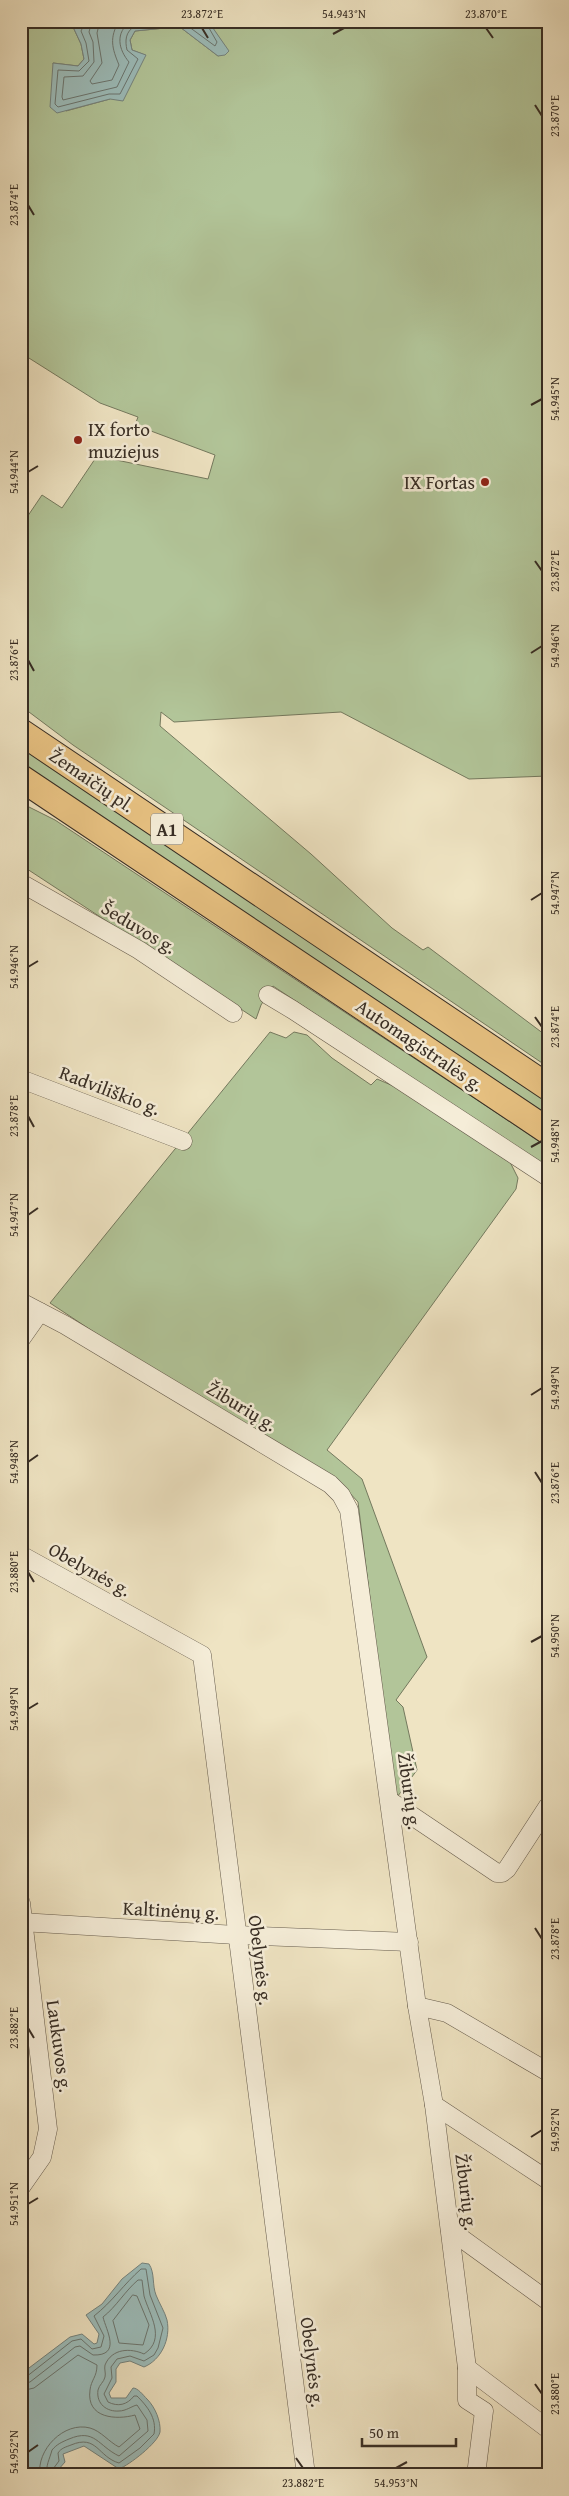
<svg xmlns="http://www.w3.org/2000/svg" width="569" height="2496" viewBox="0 0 569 2496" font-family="'Gentium Book Plus',serif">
  <rect width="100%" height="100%" fill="#efe4c3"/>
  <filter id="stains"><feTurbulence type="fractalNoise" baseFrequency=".004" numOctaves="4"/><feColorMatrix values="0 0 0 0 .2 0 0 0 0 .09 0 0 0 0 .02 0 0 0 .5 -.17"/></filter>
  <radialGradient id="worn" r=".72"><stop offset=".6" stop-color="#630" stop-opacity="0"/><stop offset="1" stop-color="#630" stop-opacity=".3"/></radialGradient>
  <!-- green -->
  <g fill="#b2c599" stroke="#74795e">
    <polygon points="21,21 83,21 74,29 81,44 84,59 78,66 53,63 66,111 110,99 145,55 132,50 130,40 135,31 165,28 176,24 218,56 228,51 208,21 548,21 548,776 469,779 341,712 174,722 161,712 160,726 311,854 392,928 423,950 428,947 548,1037 548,1067 73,745 21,706 21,526 42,495 62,508 97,456 208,479 215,455 135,425 138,417 100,403 21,353"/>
    <polygon points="21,742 548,1095 548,1118 21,766"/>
    <polygon points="21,803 55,820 548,1147 548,1168 273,986 261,1005 256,1019 21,865"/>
    <polygon points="270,1032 286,1038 294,1032 307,1035 332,1058 371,1085 377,1079 398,1088 510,1162 518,1178 516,1189 327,1450 362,1479 427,1657 396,1700 403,1707 417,1770 395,1800 358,1502 337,1479 106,1340 50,1303"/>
  </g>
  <!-- water -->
  <g fill="#9cbdbb" stroke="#74837f">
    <polygon points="83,21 208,21 229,51 225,55 218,56 176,24 165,28 135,31 130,40 132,50 146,55 123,101 110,99 57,113 50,107 53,63 78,66 84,59 81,44 74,29"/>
    <path d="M 142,2263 L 149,2264 C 155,2273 152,2285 156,2295 C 159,2303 165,2312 167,2320 C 171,2339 161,2360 144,2367 L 130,2361 L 120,2363 L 116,2369 L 116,2382 L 109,2393 L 111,2398 L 126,2398 L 133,2388 C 138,2388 143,2395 147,2399 C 155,2407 161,2421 160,2432 C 158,2443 129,2465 119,2469 L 84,2446 L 63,2454 L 65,2462 L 58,2470 L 63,2475 L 21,2475 L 21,2374 L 70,2337 L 82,2334 L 94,2344 L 97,2343 L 99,2334 L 86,2315 L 102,2304 L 122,2279 Z"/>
  </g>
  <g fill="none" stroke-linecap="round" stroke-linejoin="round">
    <!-- shore -->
    <g stroke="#6a7570" stroke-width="1">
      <path d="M 86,21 L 81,31 L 86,43 L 89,61 L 79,71 L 58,70 L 55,104 L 58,107 L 109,94 L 120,94 L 138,59 L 127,50 C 125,41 125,32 135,26 L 169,21"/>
      <path d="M 92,21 L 89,32 L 93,42 L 94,62 L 83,76 L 64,77 L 62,97 L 63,100 L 117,87 L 129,62 C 119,50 114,33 131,21"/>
      <path d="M 100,21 L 97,33 L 102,63 L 90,81 L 92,84 L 112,80 L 119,65 C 112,48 109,38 119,21"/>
      <polyline points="181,21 215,46 217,42 205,21"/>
      <polygon points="133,2295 137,2296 149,2325 143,2345 119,2343 113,2321"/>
      <path d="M 21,2378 L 26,2377 L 72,2341 L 81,2339 L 92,2349 L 101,2347 L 104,2336 L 94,2316 C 112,2302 124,2284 141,2269 L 146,2269 L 150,2295 L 163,2328 L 158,2348 L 154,2355 L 144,2361 L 130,2356 L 117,2359 L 111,2367 L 112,2378 L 104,2394 L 108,2402 C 118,2407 127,2405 134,2396 L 137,2396 C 147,2406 157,2418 154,2434 L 140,2448 L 119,2463 C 98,2457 97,2434 71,2445 C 66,2447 61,2448 58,2453 L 59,2461 L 53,2469 L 55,2475"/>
      <path d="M 21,2384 L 30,2382 L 75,2347 L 80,2346 L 93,2355 C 122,2356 106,2330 103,2317 C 116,2307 125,2291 138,2280 L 142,2280 C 143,2285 143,2291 144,2296 C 149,2314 167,2339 144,2354 C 131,2348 112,2348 105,2365 C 104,2369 106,2373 105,2377 C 104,2382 99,2385 98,2390 C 96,2404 107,2412 119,2411 C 126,2411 132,2406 137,2405 L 147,2420 L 148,2431 L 119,2456 C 98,2446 95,2428 69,2439 C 62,2442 57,2444 52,2450 C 50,2458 45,2467 47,2475"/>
      <path d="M 21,2391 L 34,2388 L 78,2355 L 97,2365 C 97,2377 91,2380 90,2390 C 86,2419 117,2420 135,2415 L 140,2429 L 119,2447 C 109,2442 101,2431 90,2428 C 64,2421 36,2450 40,2475"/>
    </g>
    <defs>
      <g id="minor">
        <polyline points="21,883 139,950 233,1013"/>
        <polyline points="268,995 293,1010 548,1177"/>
        <polyline points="21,1079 183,1141"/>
        <polyline points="21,1302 65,1325 330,1484 341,1495 349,1510 417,2006 434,2105 467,2368 467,2400 484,2411 476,2475"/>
        <polyline points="21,1339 40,1312"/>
        <polyline points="21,1555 202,1655 306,2475"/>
        <polyline points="390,1801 497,1873 502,1873 507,1869 548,1806"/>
        <polyline points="21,1903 48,2129 42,2157 21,2187"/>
        <polyline points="21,1922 236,1935 409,1942"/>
        <polyline points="417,2006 447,2013 548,2072"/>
        <polyline points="434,2105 548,2180"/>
        <polyline points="450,2230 548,2301"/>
        <polyline points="467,2368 548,2429"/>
      </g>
      <g id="highway">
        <polyline points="21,732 548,1087"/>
        <polyline points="21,778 548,1131"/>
      </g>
    </defs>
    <!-- minor casing -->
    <use href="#minor" stroke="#655b4c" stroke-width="19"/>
    <!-- highway casing -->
    <use href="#highway" stroke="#372d24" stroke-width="28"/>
    <!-- minor -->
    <use href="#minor" stroke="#f5edd8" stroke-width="18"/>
    <!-- highway -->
    <use href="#highway" stroke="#e8c282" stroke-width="26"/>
  </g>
  <!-- ticks -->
  <path fill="none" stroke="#372d24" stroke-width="2" d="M 202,28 L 208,38M 486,28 L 493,38M 333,34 L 344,28M 535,105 L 542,116M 28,205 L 34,215M 531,405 L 542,399M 28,472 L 38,466M 535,561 L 542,571M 531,653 L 542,646M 28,660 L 34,671M 531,900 L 542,893M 28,967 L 38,961M 535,1017 L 542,1027M 28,1116 L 34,1127M 531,1147 L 542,1141M 28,1215 L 38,1208M 531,1395 L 542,1388M 28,1462 L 38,1455M 535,1472 L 542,1483M 28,1572 L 34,1582M 531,1642 L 542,1636M 28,1709 L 38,1703M 535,1928 L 542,1939M 28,2028 L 34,2038M 531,2137 L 542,2130M 28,2204 L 38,2198M 535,2384 L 542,2394M 28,2452 L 38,2445M 296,2458 L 303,2468M 396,2468 L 407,2462"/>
  <!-- markers -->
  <g fill="#8f2418" stroke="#f5edd8" stroke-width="2">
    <circle cx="78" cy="440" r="5"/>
    <circle cx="485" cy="482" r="5"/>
  </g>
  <g text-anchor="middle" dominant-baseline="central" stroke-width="5" stroke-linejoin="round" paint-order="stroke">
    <!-- shield labels -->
    <rect fill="#f5edd8" stroke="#70675a" stroke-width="1" x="151" y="813.5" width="32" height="31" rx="4"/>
    <g font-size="18" font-weight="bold" fill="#372d24">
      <text x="167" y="829">A1</text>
    </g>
    <!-- poi labels -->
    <g font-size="19" fill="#372d24" stroke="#f5edd8" text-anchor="start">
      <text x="88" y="429">IX forto<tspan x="88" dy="22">muziejus</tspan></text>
      <text x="475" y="482" text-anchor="end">IX Fortas</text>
    </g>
    <!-- street labels -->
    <g font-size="19" fill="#372d24" stroke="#f5edd8">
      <text transform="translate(92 780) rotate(34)">Žemaičių pl.</text>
      <text transform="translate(139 927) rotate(31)">Šeduvos g.</text>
      <text transform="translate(420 1045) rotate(34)">Automagistralės g.</text>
      <text transform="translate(110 1090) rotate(21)">Radviliškio g.</text>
      <text transform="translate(242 1406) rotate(31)">Žiburių g.</text>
      <text transform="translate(90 1569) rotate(29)">Obelynės g.</text>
      <text transform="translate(410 1791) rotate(82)">Žiburių g.</text>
      <text transform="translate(171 1910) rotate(3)">Kaltinėnų g.</text>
      <text transform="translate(261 1960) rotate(83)">Obelynės g.</text>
      <text transform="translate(60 2046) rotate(82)">Laukuvos g.</text>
      <text transform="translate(467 2192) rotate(83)">Žiburių g.</text>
      <text transform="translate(313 2362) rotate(83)">Obelynės g.</text>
    </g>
  </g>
  <!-- margin -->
  <rect width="569" height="2496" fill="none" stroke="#efe4c3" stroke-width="55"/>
  <!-- scale -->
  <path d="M362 2438v8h94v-8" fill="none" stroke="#372d24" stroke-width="2.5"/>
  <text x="369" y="2438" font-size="15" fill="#372d24" stroke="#f5edd8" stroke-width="4" paint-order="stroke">50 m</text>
  <rect x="28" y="28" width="514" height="2440" fill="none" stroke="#372d24" stroke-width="2"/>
  <g font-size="12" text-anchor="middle" fill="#372d24">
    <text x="202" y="18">23.872°E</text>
    <text x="344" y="18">54.943°N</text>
    <text x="486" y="18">23.870°E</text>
    <text transform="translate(555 116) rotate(-90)" y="4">23.870°E</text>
    <text transform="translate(14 205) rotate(-90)" y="4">23.874°E</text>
    <text transform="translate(555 399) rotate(-90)" y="4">54.945°N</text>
    <text transform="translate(14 472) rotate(-90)" y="4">54.944°N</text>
    <text transform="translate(555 571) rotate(-90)" y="4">23.872°E</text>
    <text transform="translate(555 646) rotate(-90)" y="4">54.946°N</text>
    <text transform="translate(14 660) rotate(-90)" y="4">23.876°E</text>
    <text transform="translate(555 893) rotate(-90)" y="4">54.947°N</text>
    <text transform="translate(14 967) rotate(-90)" y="4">54.946°N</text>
    <text transform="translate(555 1027) rotate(-90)" y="4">23.874°E</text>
    <text transform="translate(14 1116) rotate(-90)" y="4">23.878°E</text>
    <text transform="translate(555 1141) rotate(-90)" y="4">54.948°N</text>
    <text transform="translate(14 1215) rotate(-90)" y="4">54.947°N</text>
    <text transform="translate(555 1388) rotate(-90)" y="4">54.949°N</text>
    <text transform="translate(14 1462) rotate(-90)" y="4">54.948°N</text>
    <text transform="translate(555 1483) rotate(-90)" y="4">23.876°E</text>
    <text transform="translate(14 1572) rotate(-90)" y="4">23.880°E</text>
    <text transform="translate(555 1636) rotate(-90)" y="4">54.950°N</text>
    <text transform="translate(14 1709) rotate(-90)" y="4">54.949°N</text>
    <text transform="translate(555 1939) rotate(-90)" y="4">23.878°E</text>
    <text transform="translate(14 2028) rotate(-90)" y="4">23.882°E</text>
    <text transform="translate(555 2130) rotate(-90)" y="4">54.952°N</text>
    <text transform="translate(14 2204) rotate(-90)" y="4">54.951°N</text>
    <text transform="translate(555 2394) rotate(-90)" y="4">23.880°E</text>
    <text transform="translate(14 2452) rotate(-90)" y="4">54.952°N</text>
    <text x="303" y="2487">23.882°E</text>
    <text x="396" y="2487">54.953°N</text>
  </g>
  <rect width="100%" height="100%" filter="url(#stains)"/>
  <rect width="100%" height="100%" fill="url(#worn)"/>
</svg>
